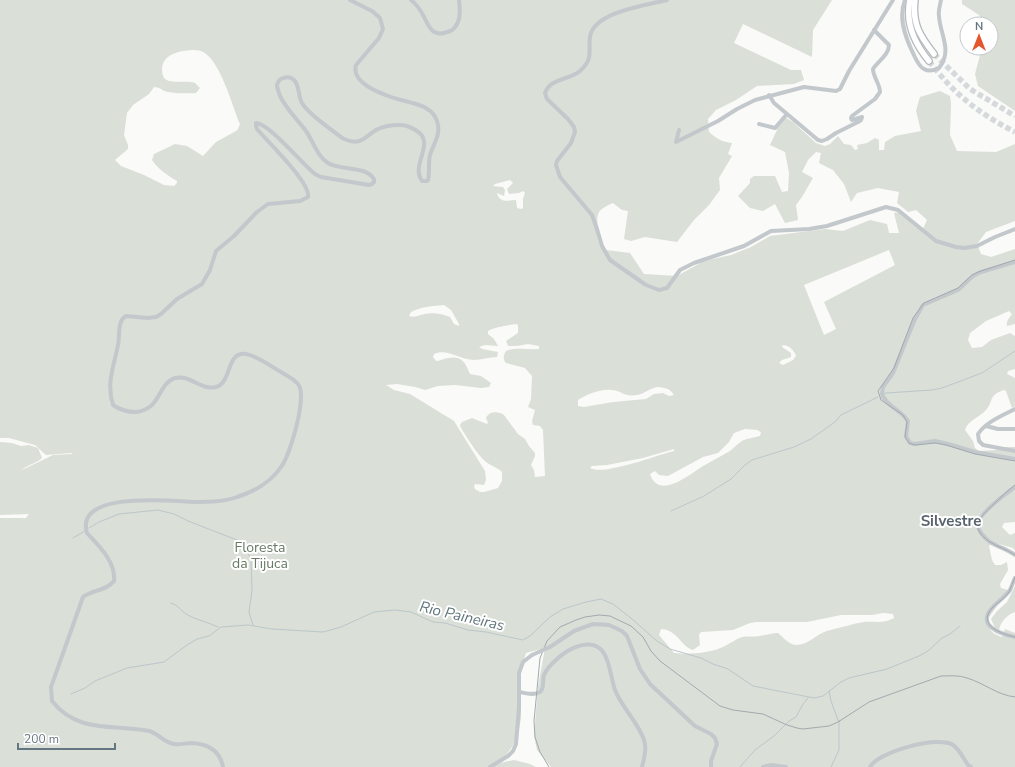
<svg xmlns="http://www.w3.org/2000/svg" width="1015" height="767" viewBox="0 0 1015 767" font-family="'Nunito Sans',sans-serif">
  <rect width="100%" height="100%" fill="#fafaf8"/>
  <!-- green -->
  <g fill="#dadfd7" fill-rule="evenodd">
    <path d="M 0,0 L 832,0 L 813,30 L 812,57 L 743,24 L 734,43 L 791,70 L 801,70 L 804,80 L 794,84 L 757,86 L 736,100 L 716,110 L 708,119 L 709,132 C 717,139 722,142 732,143 L 728,154 L 732,156 L 719,178 L 720,190 L 709,205 L 694,220 L 677,242 L 645,237 L 631,241 L 624,239 L 628,211 L 622,210 L 613,203 C 608,205 602,208 599,212 C 594,222 601,241 606,250 L 630,253 L 644,274 L 677,276 L 704,261 L 731,255 L 751,247 L 770,236 L 825,229 L 843,231 L 870,220 L 887,224 L 889,233 L 899,233 L 894,213 L 901,212 L 923,229 L 927,220 L 916,210 L 908,212 L 897,203 L 899,192 L 878,188 L 857,193 L 851,202 L 844,184 L 833,170 L 819,163 L 821,153 L 816,152 L 808,160 L 802,172 L 813,178 L 802,197 L 796,205 L 798,220 L 785,223 L 775,204 L 763,211 L 750,208 L 738,196 L 750,183 L 750,179 L 754,176 L 775,176 L 782,192 L 788,191 L 789,173 L 785,152 L 770,145 L 777,130 L 776,128 L 785,117 L 793,122 L 816,143 L 825,146 L 830,144 L 838,136 L 844,144 L 851,145 L 855,150 L 858,149 L 857,145 L 867,143 L 875,138 L 879,140 L 879,150 L 884,150 L 885,142 L 895,136 L 921,131 L 916,111 L 920,97 L 940,91 L 950,96 L 951,104 L 950,135 L 957,151 L 996,152 L 1015,144 L 1015,221 L 986,232 L 977,244 L 981,254 L 991,257 L 1015,249 L 1015,324 L 1007,326 C 1006,321 1009,318 1012,314 L 1009,311 L 986,321 L 970,333 L 968,340 L 972,348 L 982,347 L 991,340 L 1010,333 L 1015,336 L 1015,369 L 1008,371 L 1007,374 L 1015,378 L 1015,406 L 1012,408 L 1006,391 L 1004,390 C 988,395 994,401 986,410 C 979,418 968,420 965,430 L 973,441 L 975,448 L 979,451 L 996,450 L 1005,447 L 1015,447 L 1015,522 L 1004,523 L 1002,527 L 1010,535 L 1015,533 L 1015,551 L 1013,548 L 992,542 L 989,546 L 992,560 L 995,565 L 1001,565 L 1007,562 L 1008,570 L 1000,584 L 1001,588 L 1008,590 L 987,620 C 988,629 992,634 1002,637 L 1005,629 L 1015,633 L 1015,767 L 551,767 L 537,750 L 534,736 L 538,686 L 545,648 L 526,653 L 521,669 L 521,718 L 518,735 L 512,747 L 500,763 L 514,760 L 530,764 L 536,767 L 0,767 L 0,518 L 26,518 L 29,514 L 0,515 L 0,442 L 12,443 L 21,446 L 29,445 L 38,448 L 42,458 C 37,463 27,465 22,470 L 53,455 L 73,454 L 71,453 L 46,455 L 35,445 L 9,438 L 0,438 ZM 192,50 C 195,50 199,50 201,51 C 220,58 232,106 240,124 L 238,129 L 236,131 L 216,142 L 203,156 L 187,146 L 175,144 L 154,154 L 152,160 C 158,169 167,175 177,181 L 177,183 L 174,186 L 164,185 L 144,175 L 121,166 L 115,160 L 128,149 L 128,145 L 124,135 L 127,113 L 133,105 L 149,94 L 154,87 C 161,87 163,92 169,92 C 178,94 187,93 196,93 L 200,88 L 195,83 C 188,80 171,84 165,79 C 163,77 162,73 162,70 C 162,54 179,51 192,50 ZM 510,180 L 513,183 L 507,189 L 509,194 L 519,193 L 523,191 L 525,193 L 523,199 L 523,208 L 521,209 L 517,208 L 516,200 C 509,200 500,204 497,193 L 504,196 L 505,190 L 503,187 L 493,186 L 495,184 ZM 889,250 L 895,265 L 824,302 L 836,329 L 824,335 L 804,285 ZM 444,305 L 451,310 L 459,324 L 459,326 L 454,324 L 450,317 C 442,314 434,312 425,314 C 419,315 416,318 409,316 L 411,312 C 420,307 433,306 444,305 ZM 517,324 L 518,326 L 518,333 L 506,341 L 508,346 L 517,346 L 528,344 L 539,346 L 539,349 C 528,350 516,347 506,351 C 503,356 503,359 506,363 L 525,368 L 532,376 L 531,399 L 528,407 L 535,410 L 532,421 L 533,425 L 540,426 L 543,430 L 545,476 L 535,477 L 534,470 L 531,465 L 535,456 L 535,453 L 529,446 L 525,439 L 518,434 L 504,415 C 498,411 489,411 486,418 L 488,423 L 487,424 L 472,418 L 462,422 L 460,425 L 461,428 C 468,439 476,453 486,462 C 491,466 497,467 502,472 L 502,481 L 498,488 L 484,492 L 480,492 L 475,489 L 474,486 L 475,484 L 484,485 L 486,480 L 485,471 L 454,421 L 410,394 L 394,390 L 386,385 L 397,384 L 415,387 L 425,390 L 438,386 L 455,385 L 481,388 L 489,387 L 491,383 L 481,376 L 470,374 C 466,365 463,355 449,358 C 444,358 441,361 436,361 L 433,357 L 434,354 C 447,348 460,360 474,360 C 481,360 489,357 497,357 L 498,352 L 482,349 L 479,347 L 485,345 L 498,346 L 494,339 L 488,334 L 488,331 C 494,327 509,325 517,324 ZM 783,345 C 790,346 794,350 796,356 L 793,360 L 783,365 L 779,363 L 782,360 L 791,357 L 791,353 L 782,347 ZM 658,387 C 665,388 670,388 674,395 L 669,396 L 663,393 L 654,394 L 646,399 L 613,402 L 584,407 L 578,406 L 578,400 C 589,393 606,386 620,392 C 625,395 630,396 637,395 C 644,394 650,388 658,387 ZM 745,429 L 757,430 L 761,432 L 760,436 C 756,437 745,439 742,441 C 737,444 734,448 730,451 C 722,456 713,460 705,465 C 692,472 659,502 650,474 L 655,471 L 659,475 L 668,476 L 703,457 L 718,453 L 729,442 L 734,433 ZM 674,449 L 674,451 C 657,455 604,476 590,468 L 592,466 L 607,465 L 643,458 ZM 883,613 L 893,614 L 894,618 C 884,624 875,621 864,622 C 852,624 839,628 827,631 C 816,634 809,645 796,645 C 788,644 784,638 778,633 C 772,633 767,635 760,636 C 754,637 748,636 742,637 C 736,639 731,643 725,646 C 712,653 688,655 674,653 L 659,635 L 661,629 C 678,630 681,647 693,650 L 700,645 L 699,635 L 701,632 L 733,630 L 750,623 L 756,622 L 807,622 L 841,615 L 872,615 Z"/>
    <polygon points="962,0 1015,0 1015,111 978,86 975,74 982,48 991,48 991,24 986,24 979,15 962,4"/>
    <path d="M 1015,586 L 1015,612 C 1007,615 1001,621 999,630 L 995,628 L 991,619 L 997,611 L 1007,602 Z"/>
  </g>
  <g fill="none" stroke-linecap="round" stroke-linejoin="round">
    <!-- stream -->
    <g stroke="#bbc7cb" stroke-width="1">
      <polyline points="884,394 886,393 932,390 942,388 982,373 1015,351"/>
      <polyline points="671,511 704,496 731,479 745,465 752,460 794,447 811,439 835,422 841,415 878,397"/>
      <polyline points="89,528 99,522 119,514 158,510 174,514 188,521 237,540 244,546 251,559 252,591 249,612 253,625"/>
      <polyline points="73,538 85,531"/>
      <path d="M 171,603 C 178,605 180,610 186,614 C 196,620 208,622 218,627"/>
      <polyline points="829,691 831,701 839,723 839,750 831,767"/>
      <polyline points="71,694 85,688 95,681 127,668 164,662 187,645 197,639 209,636 221,627 248,625 272,629 323,632 341,627 374,612 395,610 411,612 433,622 445,623 468,630 486,632 523,640 530,636 550,617 563,609 586,602 601,599 613,604 632,619 657,641 670,649 701,658 713,664 728,669 753,686 814,698 823,696 841,682 849,678 887,669 919,656 928,651 942,638 950,634 960,626"/>
      <polyline points="740,767 755,750 774,736 789,721 796,717 803,704 808,698"/>
    </g>
    <!-- highway-tunnel -->
    <g stroke="#d5d9db" stroke-width="5.5" stroke-dasharray="5.5 3" stroke-linecap="butt">
      <polyline points="934,54 970,89 1015,116"/>
      <path d="M 929,61 C 954,94 978,113 1015,132"/>
    </g>
    <defs>
      <g id="highway">
        <path d="M 910,0 C 905,23 915,44 929,61"/>
        <path d="M 915,0 C 912,24 920,36 934,54"/>
      </g>
    </defs>
    <!-- highway casing -->
    <use href="#highway" stroke="#b4b9bd" stroke-width="8"/>
    <!-- minor -->
    <g stroke="#c3c8cc" stroke-width="4">
      <path d="M 411,0 C 416,4 420,9 423,15 C 428,24 431,36 444,33 C 448,32 453,31 455,27 C 461,20 460,9 459,0"/>
      <path d="M 667,0 C 647,5 593,12 590,37 C 588,52 594,58 580,71 C 570,80 550,78 545,93 L 547,99 L 568,119 L 574,127 L 575,132 L 571,143 L 557,161 L 556,165 L 560,177 L 592,215 L 597,229 L 602,246 L 610,260 L 646,285 L 659,290 L 667,288 L 680,270 L 694,263 L 744,246 L 771,231 L 809,229 L 827,226 L 886,207 L 898,210 L 936,241 L 956,247 L 964,248 L 977,246 L 995,237 L 1015,229"/>
      <path d="M 905,0 C 898,17 905,36 912,51 C 915,57 918,66 924,69 C 929,72 935,70 939,68 C 953,50 940,35 939,16 C 938,11 940,5 941,0"/>
      <path d="M 769,95 L 774,103 L 818,140 L 822,141 L 827,139 L 836,133 L 858,122 L 861,120 L 862,117 L 852,120 L 851,118 L 852,116 L 875,99 L 880,92 C 880,84 873,77 873,69 C 878,61 889,55 889,45 L 874,30"/>
      <polyline points="759,124 775,128 787,114"/>
      <polyline points="679,130 676,142 718,121 737,109 755,100 804,87 836,91 840,89 849,71 893,0"/>
      <path d="M 1015,262 L 981,272 L 973,276 L 958,290 L 923,305 L 915,319 L 893,373 L 883,387 L 882,394 C 886,406 901,410 908,421 L 906,436 L 910,443 L 914,444 L 935,441 L 948,444 L 975,452 L 1015,459"/>
      <path d="M 1015,409 C 1003,415 986,422 978,434 L 979,441 L 983,445 L 1015,451"/>
      <polyline points="986,426 998,429 1015,429"/>
      <path d="M 1015,487 C 1007,493 978,514 978,524 C 977,530 985,538 990,542 C 998,547 1007,549 1015,555"/>
      <path d="M 1015,578 C 1013,582 1012,586 1010,590 C 1005,597 997,602 992,608 C 976,626 1001,634 1015,637"/>
      <polyline points="550,647 574,631 593,624 609,625 622,631 627,636 640,669 650,684 695,726 711,734 715,738 717,744 711,761 711,767"/>
      <path d="M 519,692 C 525,693 535,696 540,692 C 545,688 542,680 544,675 C 548,665 566,650 576,647 C 583,644 593,643 599,648 C 609,654 611,679 615,690 C 622,708 638,722 644,740 C 647,749 644,758 642,767"/>
      <path d="M 223,767 C 220,751 208,744 192,743 C 186,743 180,745 174,744 C 164,743 158,733 149,731 C 113,724 78,734 52,701 L 51,687 L 83,597 C 92,590 106,591 114,581 C 116,562 99,546 87,533 C 74,490 173,501 195,502 C 208,502 224,502 237,497 C 253,492 271,482 281,467 C 290,456 308,395 298,384 C 294,379 286,375 281,372 C 270,366 258,356 246,354 C 226,351 232,383 216,387 C 202,391 189,374 175,378 C 157,384 162,409 136,412 C 127,412 120,410 113,405 C 106,383 114,366 118,345 C 120,336 117,321 126,316 L 148,318 L 156,317 L 161,314 L 177,299 L 202,284 L 210,270 L 216,251 L 234,236 L 257,212 L 268,204 L 300,201 L 308,197 C 311,183 267,141 257,129 L 256,126 L 256,123 C 269,123 303,165 315,174 L 321,177 L 369,185 L 372,184 L 374,182 L 374,179 C 365,165 341,171 328,163 C 317,156 313,141 306,131 C 297,119 287,110 280,96 C 279,93 277,88 277,85 C 279,77 289,75 294,80 C 300,86 298,97 302,103 C 308,114 333,131 344,139 C 361,146 363,138 376,130 C 383,126 392,125 400,125 C 407,125 411,127 417,131 C 436,143 410,165 422,181 L 427,181 L 428,180 C 430,172 428,163 430,155 C 433,145 440,136 438,125 C 435,103 407,103 391,97 C 377,92 351,82 356,65 L 379,38 L 383,29 L 380,18 L 372,11 L 350,0"/>
      <polyline points="490,767 508,756 513,751 516,744 519,708 519,673 523,662 532,655"/>
      <polyline points="763,767 771,765 786,767"/>
      <path d="M 870,767 C 878,752 938,735 953,745 C 959,749 964,759 968,765 L 971,767"/>
    </g>
    <!-- highway -->
    <use href="#highway" stroke="#fff" stroke-width="5.5"/>
    <!-- tram -->
    <g stroke="#a2aab0" stroke-width="1">
      <polyline points="1015,260 978,272 972,275 958,288 924,303 913,318 894,368 878,391 881,400 903,415 907,422 905,437 909,443 915,445 935,443 946,445 975,454 1015,461"/>
      <path d="M 1015,485 C 1008,490 1001,497 994,504 C 980,517 968,527 990,542 C 998,547 1008,550 1015,555"/>
      <path d="M 1015,577 C 1013,582 1011,587 1009,592 C 1005,598 998,602 993,607 C 976,625 1001,634 1015,637"/>
      <path d="M 549,767 L 540,752 L 535,737 L 534,721 L 540,658 L 547,641 L 560,627 L 576,620 L 585,617 L 599,615 L 610,616 L 631,626 L 643,637 L 651,651 L 660,661 L 720,706 L 733,710 L 763,714 L 787,725 L 797,728 L 803,729 L 829,726 L 838,722 L 869,702 L 941,676 C 950,676 958,675 967,678 C 984,683 997,695 1015,697"/>
    </g>
    <!-- rail -->
    <polyline stroke="#a2aab0" stroke-width="1" stroke-dasharray="6 3" stroke-linecap="butt" points="839,721 840,721"/>
    <!-- minor-bridge -->
    <polyline stroke="#c3c8cc" stroke-width="4" points="532,655 550,647"/>
  </g>
  <g text-anchor="middle" dominant-baseline="central" stroke-width="4" stroke-linejoin="round" paint-order="stroke">
    <!-- park labels -->
    <g font-size="14" fill="#687a64" stroke="#fff">
      <text x="260" y="547">Floresta<tspan x="260" dy="16">da Tijuca</tspan></text>
    </g>
    <!-- neighbourhood labels -->
    <g font-size="15" font-weight="bold" fill="#57646e" stroke="#fff">
      <text x="951" y="521">Silvestre</text>
    </g>
    <!-- water labels -->
    <g font-size="15" font-style="italic" fill="#60757c" stroke="#fff">
      <text transform="translate(462 616) rotate(13)">Rio Paineiras</text>
    </g>
  </g>
  <!-- north arrow -->
  <g transform="translate(979 36)"><circle r="19" fill="#ffffff" stroke="#c1c8cd"/>
  <path d="M0-3L7 15L0 10L-7 15Z" fill="#e4572e"/>
  <text y="-6" font-size="11" font-weight="bold" text-anchor="middle" fill="#657683">N</text>
  </g>
  <!-- scale -->
  <path d="M18 743v6h97v-6" fill="none" stroke="#657683" stroke-width="2"/>
  <text x="24" y="743" font-size="12" fill="#657683" stroke="#ffffff" stroke-width="3" paint-order="stroke">200 m</text>
</svg>
